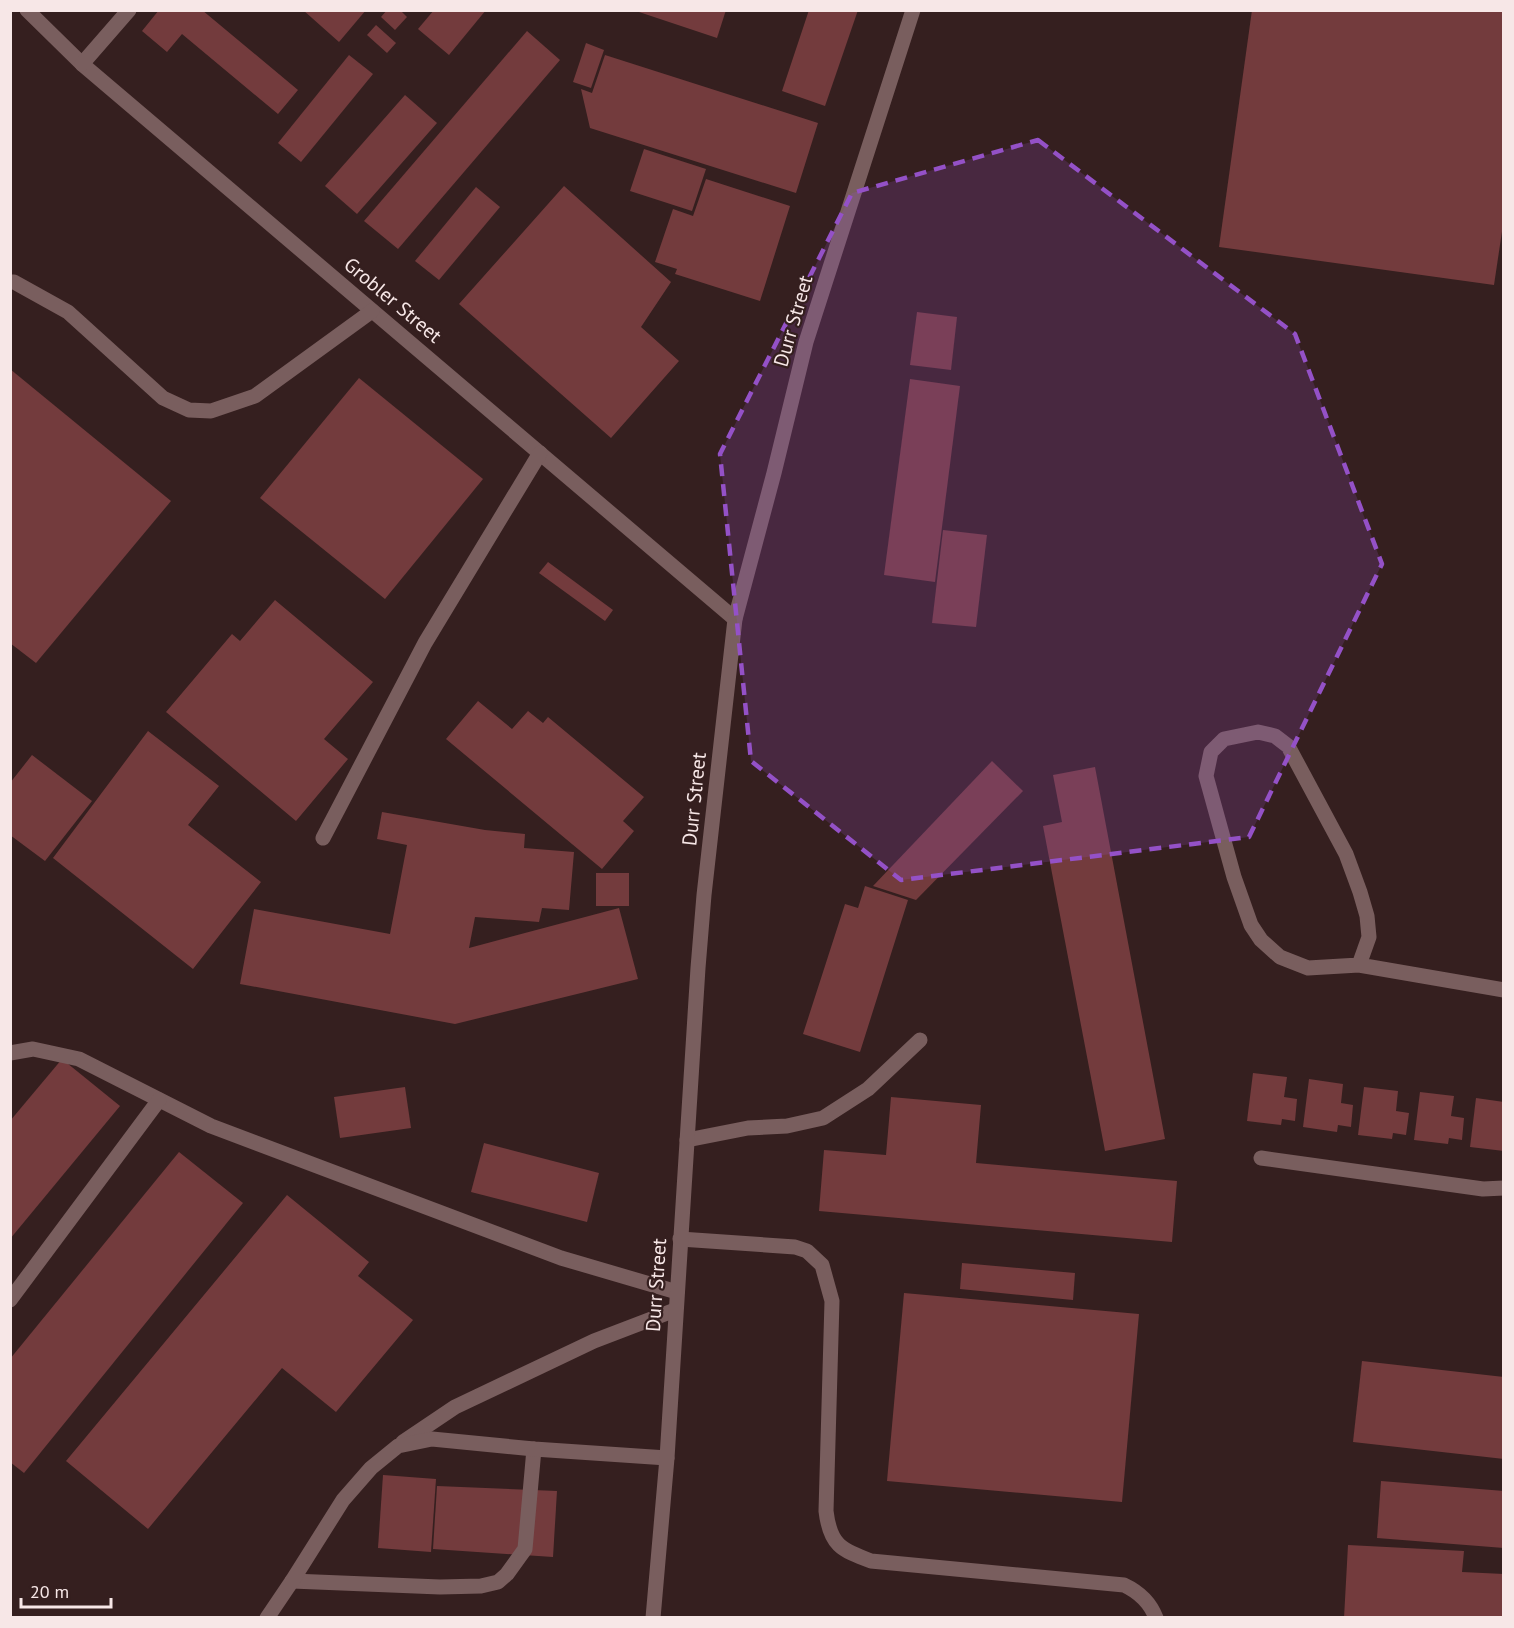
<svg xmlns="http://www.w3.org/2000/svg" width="1514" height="1628" viewBox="0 0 1514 1628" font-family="'PT Sans',sans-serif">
  <rect width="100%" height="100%" fill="#351f1f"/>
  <!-- building -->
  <g fill="#733b3d">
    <polygon points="159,10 202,10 298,90 278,114 182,34 167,52 142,31"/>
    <polygon points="303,10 366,10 339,42"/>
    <polygon points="387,10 400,10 407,17 395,30 381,17"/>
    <polygon points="434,10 486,10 449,55 418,29"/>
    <polygon points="633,10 726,10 717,38"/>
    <polygon points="809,10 858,10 825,106 782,91"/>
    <polygon points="1252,10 1504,10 1504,218 1494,285 1219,247"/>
    <polygon points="376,25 396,43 387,53 367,35"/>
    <polygon points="527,31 560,60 398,249 364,221"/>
    <polygon points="586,43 604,50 591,88 573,82"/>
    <polygon points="349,55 373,74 301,162 278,143"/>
    <polygon points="605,55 818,123 796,193 590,128 581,89 592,93"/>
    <polygon points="405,95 437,123 357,214 325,186"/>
    <polygon points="644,149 706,169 692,211 630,191"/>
    <polygon points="706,179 790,206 760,301 675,274 677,269 655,262 673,209 693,216"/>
    <polygon points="564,186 671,282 641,327 679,361 611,438 459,304"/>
    <polygon points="476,187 500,207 439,280 415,261"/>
    <polygon points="917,312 957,317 951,370 910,365"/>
    <polygon points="10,369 171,501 36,663 10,643"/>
    <polygon points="359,378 483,479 385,599 260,498"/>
    <polygon points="910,379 960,386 935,582 884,575"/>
    <polygon points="943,530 987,535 976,627 932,623"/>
    <polygon points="548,562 613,610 605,621 539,573"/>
    <polygon points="275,600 373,682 324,739 348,759 296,821 166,712 232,634 240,641"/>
    <polygon points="478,701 512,729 528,711 543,723 548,717 644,797 623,821 634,831 602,869 446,739"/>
    <polygon points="148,731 219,786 188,825 261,882 193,969 53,858"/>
    <polygon points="32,755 92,801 45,861 10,835 10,783"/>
    <polygon points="992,761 1023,791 916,900 873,886"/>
    <polygon points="1095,767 1165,1139 1105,1151 1043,826 1062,822 1053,775"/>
    <polygon points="382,812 485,830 525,834 524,848 574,852 569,910 542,908 539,922 475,917 469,948 619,908 638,979 455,1024 240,984 254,909 390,934 407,845 377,839"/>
    <rect x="596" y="873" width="33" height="33"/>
    <polygon points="865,886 908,900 860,1052 803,1034 845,904 858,908"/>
    <polygon points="62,1059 120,1106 10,1239 10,1121"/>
    <polygon points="1253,1073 1287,1077 1284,1097 1297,1099 1295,1121 1282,1119 1281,1125 1247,1121"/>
    <polygon points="1309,1079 1343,1084 1341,1103 1353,1105 1351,1127 1338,1125 1337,1132 1303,1127"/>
    <polygon points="405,1087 411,1128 340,1138 334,1097"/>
    <polygon points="1364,1087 1398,1091 1396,1111 1409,1113 1406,1135 1393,1133 1392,1139 1358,1135"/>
    <polygon points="1420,1092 1454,1096 1451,1116 1464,1118 1462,1140 1449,1138 1448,1144 1414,1140"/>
    <polygon points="891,1097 981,1105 976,1163 1177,1181 1172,1242 819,1211 824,1150 886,1155"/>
    <polygon points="1476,1098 1504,1102 1504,1151 1470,1147"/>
    <polygon points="484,1143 599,1173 587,1222 471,1192"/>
    <polygon points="179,1152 243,1203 24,1473 10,1462 10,1359"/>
    <polygon points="287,1195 369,1262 358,1276 413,1320 336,1412 282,1368 148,1529 66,1461"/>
    <polygon points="962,1263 1075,1273 1073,1300 960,1289"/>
    <polygon points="904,1293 1139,1314 1122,1502 887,1481"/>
    <polygon points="1362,1361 1504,1377 1504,1459 1353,1442"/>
    <polygon points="383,1475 436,1479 431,1552 378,1548"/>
    <polygon points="1381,1481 1504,1491 1504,1548 1377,1538"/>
    <polygon points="437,1486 557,1491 553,1557 433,1549"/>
    <polygon points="1348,1545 1464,1551 1462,1572 1504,1574 1504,1618 1344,1618"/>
  </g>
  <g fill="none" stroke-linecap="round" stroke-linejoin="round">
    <!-- minor -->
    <g stroke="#795e5e" stroke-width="15">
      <polyline points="27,10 82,64 735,619"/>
      <polyline points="82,64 129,10"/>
      <polyline points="10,282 14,282 68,312 163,398 189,410 211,411 255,396 372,311"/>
      <polyline points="323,838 425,643 540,453"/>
      <polyline points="1359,965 1369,937 1367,916 1360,892 1346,854 1288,746 1275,736 1258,732 1224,739 1211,752 1206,776 1234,877 1251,925 1261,940 1280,957 1308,968 1359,965 1504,990"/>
      <polyline points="10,1053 33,1049 79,1059 211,1126 561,1258 677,1292"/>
      <polyline points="687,1140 748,1128 787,1126 823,1118 868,1089 920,1040"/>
      <polyline points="1261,1158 1483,1189 1504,1188"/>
      <path d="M 680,1239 L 795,1247 L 807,1251 L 822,1265 L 832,1301 L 826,1511 C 830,1545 841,1550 871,1561 L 1124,1585 C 1139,1592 1150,1602 1156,1618"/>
      <polyline points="10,1300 159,1100"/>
      <polyline points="403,1442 455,1407 594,1341 675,1310"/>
      <polyline points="292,1581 440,1587 481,1586 498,1582 507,1574 525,1549 534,1449"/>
      <polyline points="267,1618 292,1581 343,1500 371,1468 398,1446 432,1439 534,1449 667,1458"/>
      <polyline points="653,1618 667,1458 698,968 704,895 735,619 774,473 806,342 913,10"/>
    </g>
  </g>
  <!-- marked area -->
  <path fill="#9451c7" fill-opacity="0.2" stroke="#9451c7" stroke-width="4.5" stroke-dasharray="12 8" stroke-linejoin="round" d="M 1038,140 L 1295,334 L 1382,564 L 1249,837 L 901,880 L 751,761 L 720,454 L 852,193 Z"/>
  <g text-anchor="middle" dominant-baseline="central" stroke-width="4.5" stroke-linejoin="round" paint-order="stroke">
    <!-- street labels -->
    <g font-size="20" fill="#f7e7e7" stroke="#351f1f">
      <text transform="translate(393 300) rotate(40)">Grobler Street</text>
      <text transform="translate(793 321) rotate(-74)">Durr Street</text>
      <text transform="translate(694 799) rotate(-84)">Durr Street</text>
      <text transform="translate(656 1285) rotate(-86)">Durr Street</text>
    </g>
  </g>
  <!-- border -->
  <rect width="1514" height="1628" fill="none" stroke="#f7e7e7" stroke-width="24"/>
  <!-- scale -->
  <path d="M21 1598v9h90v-9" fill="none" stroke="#f7e7e7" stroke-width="3"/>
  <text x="30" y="1598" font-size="18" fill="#f7e7e7" stroke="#351f1f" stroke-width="4.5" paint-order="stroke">20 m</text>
</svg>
